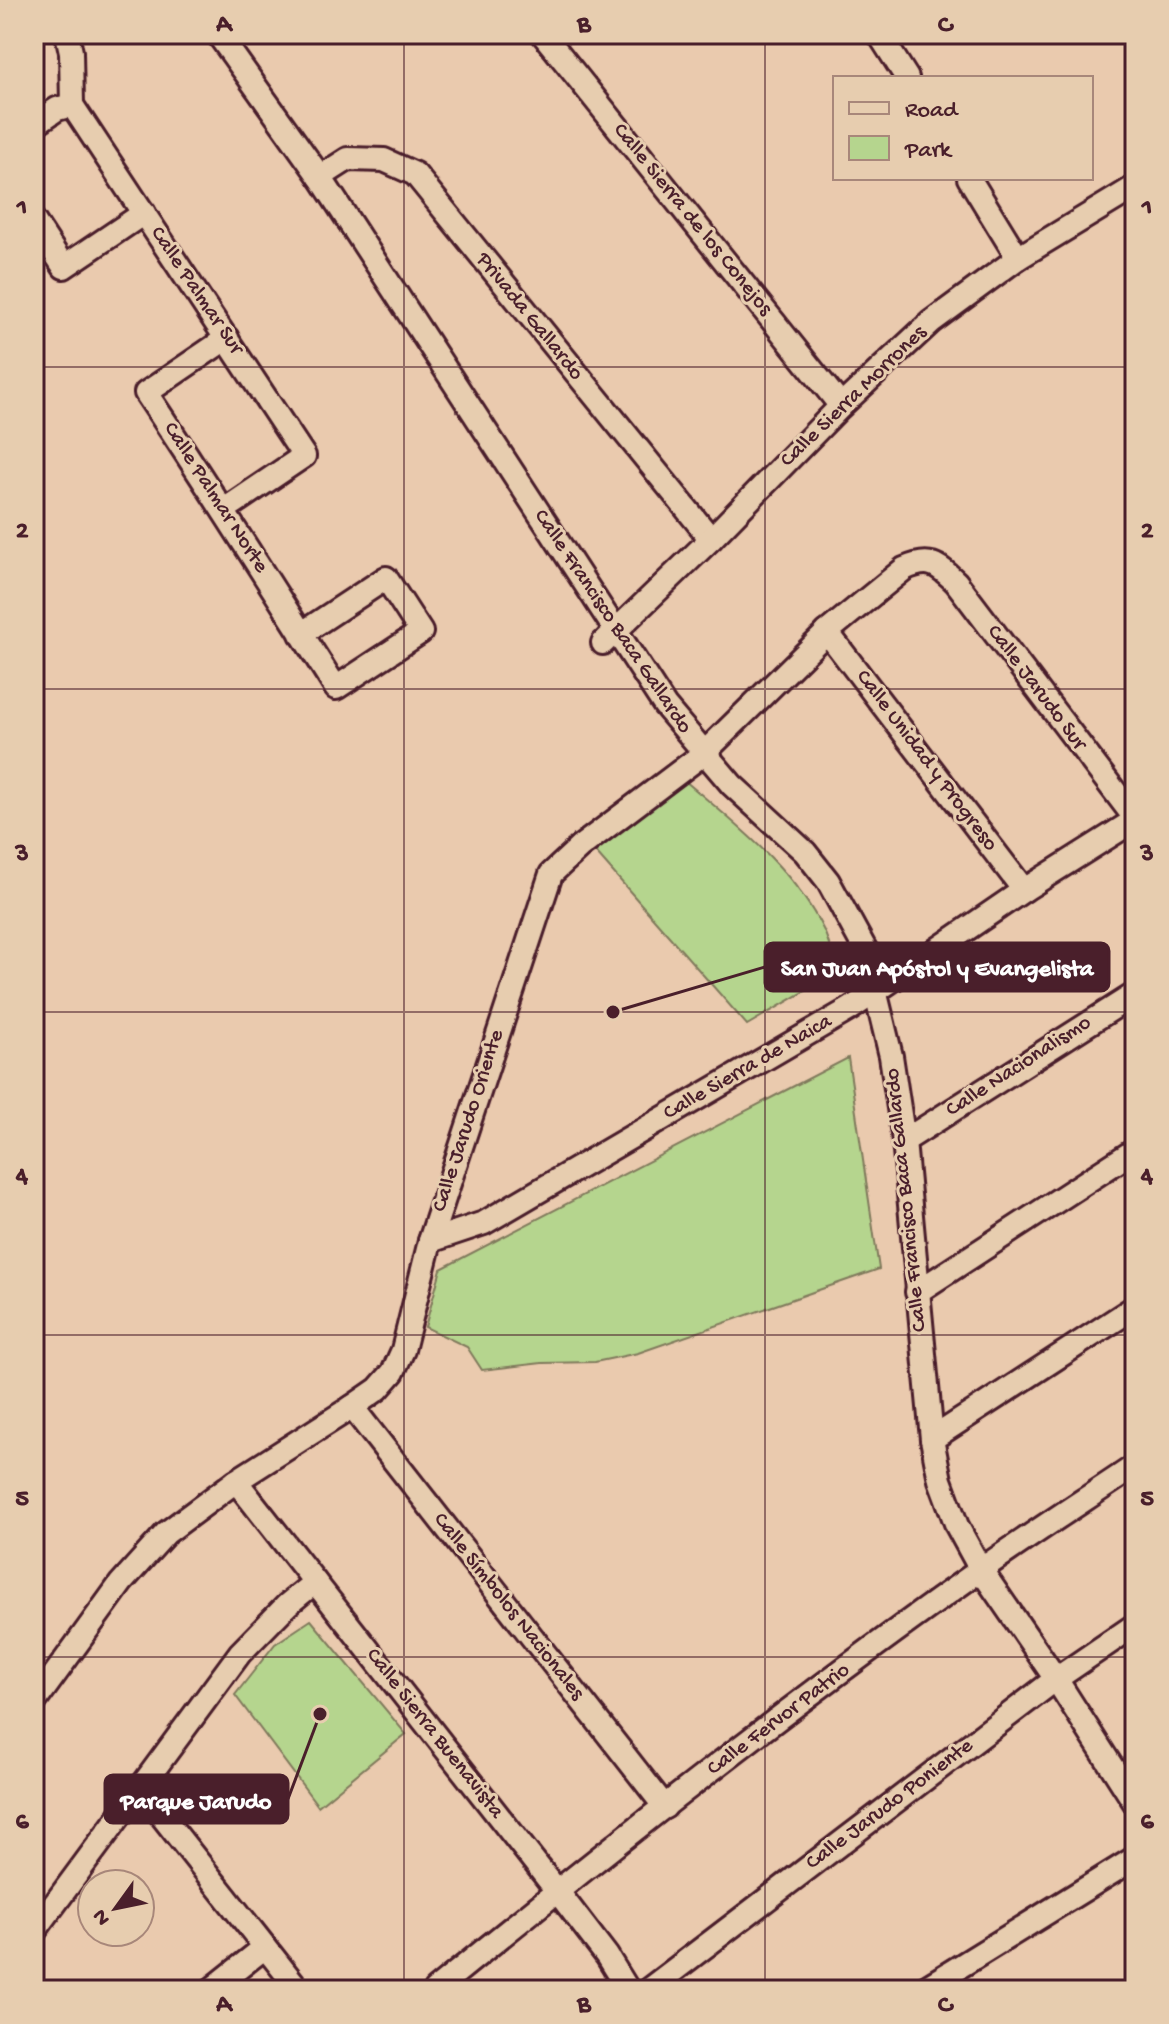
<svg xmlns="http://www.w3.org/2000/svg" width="1169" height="2024" viewBox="0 0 1169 2024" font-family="'Gochi Hand',sans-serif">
  <rect width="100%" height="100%" fill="#eacaae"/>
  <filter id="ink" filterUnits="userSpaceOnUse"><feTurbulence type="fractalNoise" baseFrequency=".0125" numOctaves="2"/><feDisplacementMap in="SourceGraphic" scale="16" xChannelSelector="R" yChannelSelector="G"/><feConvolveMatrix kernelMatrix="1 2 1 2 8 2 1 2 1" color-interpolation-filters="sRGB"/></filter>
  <g filter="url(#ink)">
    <!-- green -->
    <g fill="#b5d58e" stroke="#807a5c" stroke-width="2">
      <path d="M 677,774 C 731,821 792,865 824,931 C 830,944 833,959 838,972 L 747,1025 L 590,846 Z"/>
      <polygon points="848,1058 879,1269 638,1353 595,1362 542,1363 482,1370 467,1347 425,1327 441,1269"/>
      <polygon points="311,1620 406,1734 318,1806 235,1695 275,1644"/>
    </g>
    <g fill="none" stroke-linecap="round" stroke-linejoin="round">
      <defs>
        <g id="minor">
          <polyline points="67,34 71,52 72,105 304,456 224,510"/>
          <polyline points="218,34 320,177 665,706 732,785 805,852 828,881 865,949 891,1056 904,1141 932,1439 940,1480 957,1526 981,1570 1056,1679 1135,1803"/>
          <polyline points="543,34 841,406"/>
          <polyline points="879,34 907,78"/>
          <polyline points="34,125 57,109 72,105"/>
          <polyline points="320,177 348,159 384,160 415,174 711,539"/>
          <polyline points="969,178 1018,258"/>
          <polyline points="34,221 64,267 144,213"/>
          <path d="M 227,338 L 146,393 C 211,490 273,589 336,688 L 421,632 L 386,578 L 301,634"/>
          <polyline points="827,632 1024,890"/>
          <polyline points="603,643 711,539 841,406 931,322 1018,258 1135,187"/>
          <polyline points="904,1141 1135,994"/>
          <polyline points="430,1241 484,1223 850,1009 1024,890 1135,820"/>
          <polyline points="917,1292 1135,1150"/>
          <polyline points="352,1407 665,1807"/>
          <polyline points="932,1439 1135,1307"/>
          <polyline points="236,1481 558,1892 607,1956 628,1990"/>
          <path d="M 34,1703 L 121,1583 L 166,1533 L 236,1481 L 352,1407 L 378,1389 L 393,1372 L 403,1350 L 430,1241 L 551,874 L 580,847 L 703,754 L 827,632 L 904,569 C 930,557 937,564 956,582 L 1135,818"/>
          <polyline points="139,1787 299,1990"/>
          <polyline points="34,1932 240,1653 287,1605 315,1582"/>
          <polyline points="211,1990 265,1947"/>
          <path d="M 435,1990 C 612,1846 792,1703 979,1571 C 1030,1535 1083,1501 1135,1466"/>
          <polyline points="648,1990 1056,1679 1135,1625"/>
          <polyline points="922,1990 1135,1858"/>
        </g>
      </defs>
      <!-- minor casing -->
      <use href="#minor" stroke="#4a1f2b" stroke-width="28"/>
      <!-- minor -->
      <use href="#minor" stroke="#e7cdaf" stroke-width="22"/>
    </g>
  </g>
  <!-- grid -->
  <path fill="none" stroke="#4a1f2b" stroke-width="2" stroke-opacity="0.55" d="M 404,34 L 404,1990M 765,34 L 765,1990M 34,367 L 1135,367M 34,689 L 1135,689M 34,1012 L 1135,1012M 34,1335 L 1135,1335M 34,1657 L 1135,1657"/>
  <g text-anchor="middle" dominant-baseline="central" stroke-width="6" stroke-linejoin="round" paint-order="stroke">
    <!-- street labels -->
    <g font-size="22" fill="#4a1f2b" stroke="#e7cdaf">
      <text transform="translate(692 220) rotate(51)">Calle Sierra de los Conejos</text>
      <text transform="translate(196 291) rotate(56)">Calle Palmar Sur</text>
      <text transform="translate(529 317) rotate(51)">Privada Gallardo</text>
      <text transform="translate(854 397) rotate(-44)">Calle Sierra Morrones</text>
      <text transform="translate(215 498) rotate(57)">Calle Palmar Norte</text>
      <text transform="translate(612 622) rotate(56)">Calle Francisco Baca Gallardo</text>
      <text transform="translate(1036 688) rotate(53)">Calle Jarudo Sur</text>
      <text transform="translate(926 761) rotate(53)">Calle Unidad y Progreso</text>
      <text transform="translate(1019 1067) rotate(-33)">Calle Nacionalismo</text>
      <text transform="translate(748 1068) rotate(-30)">Calle Sierra de Naica</text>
      <text transform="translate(469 1121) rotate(-72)">Calle Jarudo Oriente</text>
      <text transform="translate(907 1200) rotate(-96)">Calle Francisco Baca Gallardo</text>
      <text transform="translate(508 1607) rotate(52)">Calle Símbolos Nacionales</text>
      <text transform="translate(779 1720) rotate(-37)">Calle Fervor Patrio</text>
      <text transform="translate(434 1734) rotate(52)">Calle Sierra Buenavista</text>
      <text transform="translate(890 1805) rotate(-37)">Calle Jarudo Poniente</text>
    </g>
  </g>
  <!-- callouts -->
  <path fill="none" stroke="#4a1f2b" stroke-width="3" d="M613 1012L765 967M320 1714L288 1799"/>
  <g fill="#4a1f2b" stroke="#e7cdaf" stroke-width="3">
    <circle cx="613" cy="1012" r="8"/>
    <circle cx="320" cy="1714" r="8"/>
  </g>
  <g fill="#4a1f2b" stroke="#4a1f2b" stroke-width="3">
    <rect x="765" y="943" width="344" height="48" rx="8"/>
    <rect x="105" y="1775" width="183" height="48" rx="8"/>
  </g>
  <g font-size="24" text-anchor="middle" font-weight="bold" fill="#fff">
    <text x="937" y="975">San Juan Apóstol y Evangelista</text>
    <text x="196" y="1808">Parque Jarudo</text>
  </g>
  <!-- margin -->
  <rect width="1169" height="2024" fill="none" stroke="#e7cdaf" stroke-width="88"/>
  <!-- legend -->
  <rect x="833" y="76" width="260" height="104" fill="#e7cdaf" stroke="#a8877a" stroke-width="2"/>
  <rect x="849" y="102" width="40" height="12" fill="#e7cdaf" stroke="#a8877a" stroke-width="2"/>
  <text x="905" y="116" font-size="24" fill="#4a1f2b">Road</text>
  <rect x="849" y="136" width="40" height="24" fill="#b5d58e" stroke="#a8877a" stroke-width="2"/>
  <text x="905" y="156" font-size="24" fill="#4a1f2b">Park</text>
  <!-- north arrow -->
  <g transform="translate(116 1908) rotate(237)"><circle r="38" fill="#e7cdaf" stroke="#a8877a" stroke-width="2"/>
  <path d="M0-6L14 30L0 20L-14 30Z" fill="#4a1f2b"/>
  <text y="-12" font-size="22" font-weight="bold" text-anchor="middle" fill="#4a1f2b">N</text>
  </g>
  <rect x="44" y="44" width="1081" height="1936" fill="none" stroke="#4a1f2b" stroke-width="3"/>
  <g font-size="26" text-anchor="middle" font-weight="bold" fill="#4a1f2b">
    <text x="224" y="31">A</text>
    <text x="584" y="31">B</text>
    <text x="945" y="31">C</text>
    <text x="22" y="214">1</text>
    <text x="1147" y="214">1</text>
    <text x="22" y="537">2</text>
    <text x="1147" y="537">2</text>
    <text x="22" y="860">3</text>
    <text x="1147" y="860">3</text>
    <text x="22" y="1182">4</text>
    <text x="1147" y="1182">4</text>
    <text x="22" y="1505">5</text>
    <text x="1147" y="1505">5</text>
    <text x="22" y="1828">6</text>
    <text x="1147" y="1828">6</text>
    <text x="224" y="2011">A</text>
    <text x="584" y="2011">B</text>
    <text x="945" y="2011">C</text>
  </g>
</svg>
